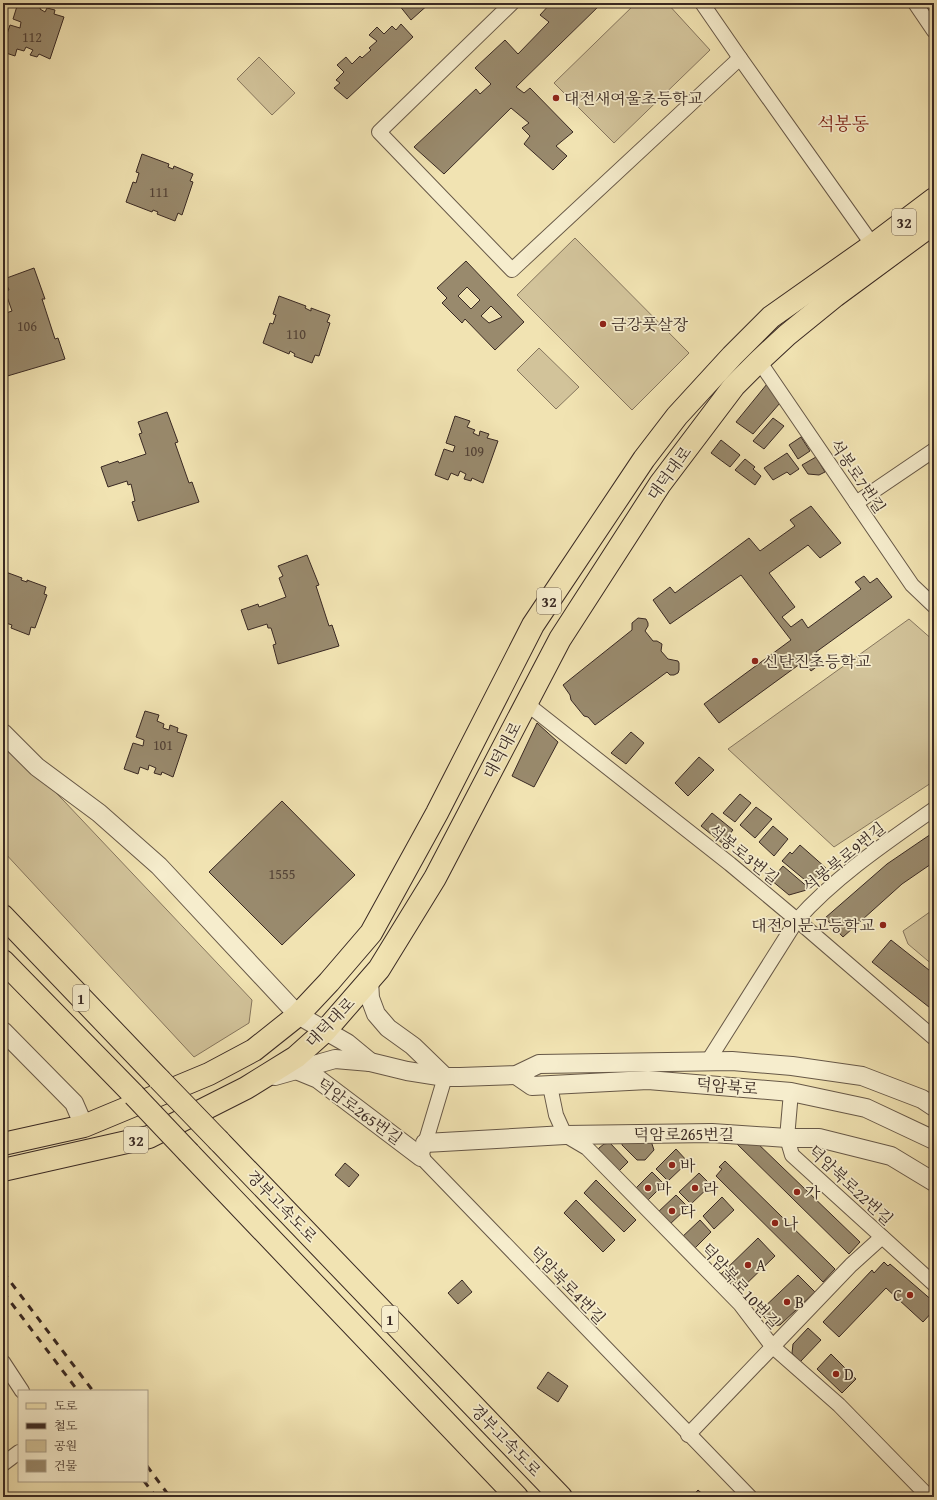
<svg xmlns="http://www.w3.org/2000/svg" width="937" height="1500" viewBox="0 0 937 1500" font-family="'Gentium Book Plus','Noto Serif KR',serif">
  <rect width="100%" height="100%" fill="#f1e3b2"/>
  <filter id="stains"><feTurbulence type="fractalNoise" baseFrequency=".005" numOctaves="4"/><feColorMatrix values="0 0 0 0 .2 0 0 0 0 .09 0 0 0 0 .02 0 0 0 .5 -.17"/></filter>
  <radialGradient id="worn" r=".72"><stop offset=".6" stop-color="#630" stop-opacity="0"/><stop offset="1" stop-color="#630" stop-opacity=".3"/></radialGradient>
  <!-- green -->
  <g fill="#d2c39a" stroke="#86765e">
    <polygon points="636,3 667,3 710,50 614,143 554,83"/>
    <polygon points="259,57 295,93 272,115 237,79"/>
    <polygon points="575,238 689,353 632,410 517,295"/>
    <polygon points="539,348 579,387 556,409 517,370"/>
    <polygon points="909,619 934,641 934,781 834,847 728,749"/>
    <polygon points="3,740 64,801 252,1000 249,1023 194,1057 3,851"/>
    <polygon points="934,909 934,966 908,944 903,931"/>
  </g>
  <!-- building -->
  <g fill="#998a6d" stroke="#392923" fill-rule="evenodd">
    <polygon points="18,3 34,3 41,6 40,9 45,12 47,8 55,10 54,14 64,17 50,59 39,54 37,57 30,55 33,50 26,47 24,51 17,49 15,56 3,52 3,46 10,25 20,28 21,22 13,19"/>
    <polygon points="402,3 430,3 411,20 399,5"/>
    <polygon points="551,3 602,3 516,87 524,93 530,88 573,132 556,146 567,156 553,170 524,144 530,136 522,128 529,123 511,108 444,174 414,147 476,89 480,94 491,84 475,68 505,40 518,54 549,22 540,15"/>
    <polygon points="401,24 413,37 347,99 334,88 340,83 336,80 344,72 337,65 346,57 352,64 360,56 362,58 371,50 369,48 377,41 369,35 377,27 384,34 392,26 396,30"/>
    <polygon points="142,154 169,164 168,167 173,169 174,166 193,174 190,181 193,182 182,215 178,213 175,221 157,214 158,212 153,210 152,212 126,202 133,182 136,183 139,173 136,172"/>
    <path d="M 466,261 L 524,322 L 495,350 L 465,319 L 462,323 L 442,303 L 447,298 L 437,288 ZM 467,287 L 480,300 L 471,309 L 458,296 ZM 491,306 L 502,317 L 489,323 L 481,316 Z"/>
    <polygon points="34,268 45,299 42,299 55,339 58,338 65,359 4,377 3,314 12,311 5,291 9,290 4,279"/>
    <polygon points="279,296 306,306 305,308 311,311 311,308 330,315 327,322 330,323 319,356 315,355 312,363 294,356 295,354 290,351 289,354 263,343 270,323 273,324 276,315 273,314"/>
    <polygon points="767,384 780,403 753,434 736,422"/>
    <polygon points="167,412 178,442 175,443 189,483 192,482 199,502 138,521 132,502 135,501 131,484 128,485 127,481 108,487 101,467 118,461 119,463 146,454 139,434 142,433 138,422"/>
    <polygon points="455,416 470,421 467,427 475,430 473,433 479,436 480,431 489,434 487,438 498,441 483,483 472,478 471,481 464,479 466,474 460,471 458,476 451,473 448,480 435,475 444,449 453,452 455,446 446,443"/>
    <polygon points="773,418 784,426 764,449 753,441"/>
    <polygon points="801,437 810,451 798,459 789,445"/>
    <polygon points="721,440 740,455 730,467 711,453"/>
    <polygon points="787,453 799,469 790,475 787,472 773,480 764,468"/>
    <polygon points="816,457 825,472 819,475 808,474 802,465"/>
    <polygon points="745,459 755,467 753,469 761,476 755,485 735,470"/>
    <polygon points="811,506 841,543 820,558 808,545 769,573 795,607 782,617 791,627 802,619 808,628 861,589 855,582 864,576 870,583 877,578 892,597 816,652 823,662 811,671 804,661 719,723 704,704 791,640 741,575 670,624 653,600 670,587 675,593 749,538 760,551 795,526 790,520"/>
    <polygon points="307,555 319,585 316,586 329,626 332,625 339,646 278,664 273,645 276,644 271,628 268,628 267,624 248,630 241,610 258,604 259,607 286,597 279,578 283,576 278,566"/>
    <polygon points="3,571 22,578 21,580 27,582 27,580 46,587 44,594 47,595 35,628 31,627 29,635 11,628 12,625 6,623 5,625 3,624"/>
    <polygon points="638,618 646,619 648,623 648,626 645,631 653,641 657,641 662,644 661,651 668,659 678,661 679,663 679,670 678,673 674,675 670,675 667,672 595,725 588,717 584,716 571,700 570,695 563,685 632,630 632,623"/>
    <polygon points="145,711 159,715 157,721 164,724 163,728 169,730 170,725 178,728 177,732 187,735 173,777 162,772 161,775 154,773 156,768 149,765 148,770 140,767 138,774 124,769 133,743 143,746 144,740 136,737"/>
    <polygon points="537,723 558,742 534,787 512,776"/>
    <polygon points="631,732 644,743 626,764 611,753"/>
    <polygon points="699,757 714,770 688,796 675,783"/>
    <polygon points="740,794 751,803 735,822 723,813"/>
    <polygon points="282,801 355,875 282,945 209,872"/>
    <polygon points="756,807 772,819 755,838 740,825"/>
    <polygon points="712,813 733,830 722,843 701,826"/>
    <polygon points="773,826 788,839 774,856 759,842"/>
    <polygon points="934,832 934,862 902,884 843,937 825,918 887,864"/>
    <polygon points="800,845 826,868 811,885 782,861 790,852 792,854"/>
    <polygon points="783,866 810,889 789,895 771,880"/>
    <polygon points="891,940 934,974 934,1011 872,962"/>
    <polygon points="650,1138 654,1150 645,1160 637,1160 622,1145 622,1139"/>
    <polygon points="754,1140 860,1242 849,1254 734,1141"/>
    <polygon points="610,1143 628,1162 615,1175 596,1152 599,1148 604,1144"/>
    <polygon points="676,1149 688,1162 668,1181 656,1169"/>
    <polygon points="725,1161 835,1269 823,1282 716,1176 722,1169 719,1167"/>
    <polygon points="345,1163 359,1175 349,1187 335,1175"/>
    <polygon points="652,1172 664,1184 644,1204 632,1192"/>
    <polygon points="699,1173 711,1185 691,1204 679,1192"/>
    <polygon points="596,1180 636,1220 624,1232 584,1193"/>
    <polygon points="676,1195 688,1207 668,1226 656,1214"/>
    <polygon points="722,1197 734,1210 714,1229 703,1216"/>
    <polygon points="576,1200 615,1240 603,1252 564,1213"/>
    <polygon points="700,1220 711,1232 692,1251 680,1239"/>
    <polygon points="758,1238 775,1256 738,1292 720,1275"/>
    <polygon points="884,1262 888,1266 890,1264 934,1302 934,1310 923,1322 886,1288 839,1337 823,1322 872,1270 874,1273"/>
    <polygon points="798,1275 815,1292 780,1325 773,1326 759,1312"/>
    <polygon points="462,1280 472,1292 458,1304 448,1293"/>
    <polygon points="808,1328 821,1340 800,1362 792,1353 793,1344"/>
    <polygon points="831,1354 856,1379 842,1393 817,1369"/>
    <polygon points="548,1372 568,1386 558,1402 537,1388"/>
    <polygon points="698,1490 706,1497 692,1497"/>
  </g>
  <g fill="none" stroke-linecap="round" stroke-linejoin="round">
    <defs>
      <g id="minor">
        <polyline points="512,3 379,132 512,270 740,58"/>
        <polyline points="702,3 740,58 877,251"/>
        <polyline points="915,3 934,31"/>
        <polyline points="759,361 912,585 934,606"/>
        <polyline points="856,503 934,450"/>
        <polyline points="527,704 730,864 797,920 934,1038"/>
        <path d="M 708,1061 L 797,920 C 835,877 887,842 934,809"/>
        <polyline points="445,1077 421,1157 750,1497"/>
        <polyline points="550,1086 556,1115 565,1135 587,1148 740,1304 772,1346 839,1405 929,1497"/>
        <polyline points="791,1092 787,1138 792,1155 934,1284"/>
        <polyline points="3,1362 22,1391"/>
        <polyline points="688,1435 851,1265 882,1237"/>
        <polyline points="3,1464 19,1452"/>
      </g>
      <g id="tertiary">
        <polyline points="3,733 37,767 99,813 159,866 298,1015 347,1043 370,1062"/>
        <polyline points="369,980 370,998 376,1014 388,1028 413,1046 445,1077"/>
        <polyline points="3,1031 74,1103 84,1126"/>
        <polyline points="296,1070 318,1079 421,1157"/>
        <polyline points="516,1075 532,1086 648,1080 791,1092 866,1108 934,1140"/>
        <polyline points="275,1076 335,1059 370,1062 407,1071 445,1077 460,1077 516,1075 539,1064 732,1061 792,1066 862,1076 922,1099 934,1107"/>
        <polyline points="425,1143 565,1135 712,1133 787,1138 819,1138 891,1156 934,1182"/>
      </g>
      <g id="primary">
        <polyline points="3,1144 84,1126 209,1074 254,1050 298,1015 329,982 371,933 437,813 533,625 644,459 677,416 732,356 771,317 873,245 934,199"/>
        <polyline points="3,1170 149,1137 246,1088 296,1057 325,1031 379,969 435,878 560,639 660,484 734,386 759,361 787,335 835,296 934,223"/>
      </g>
      <g id="motorway">
        <polyline points="3,916 159,1079"/>
        <polyline points="3,961 134,1095"/>
        <polyline points="219,1141 561,1497"/>
        <polyline points="189,1153 517,1497"/>
      </g>
    </defs>
    <!-- minor casing -->
    <use href="#minor" stroke="#675847" stroke-width="16"/>
    <!-- tertiary casing -->
    <use href="#tertiary" stroke="#675847" stroke-width="20"/>
    <!-- primary casing -->
    <use href="#primary" stroke="#392923" stroke-width="24"/>
    <!-- motorway casing -->
    <use href="#motorway" stroke="#392923" stroke-width="24"/>
    <!-- minor -->
    <use href="#minor" stroke="#f6edcd" stroke-width="14"/>
    <!-- tertiary -->
    <use href="#tertiary" stroke="#f6edcd" stroke-width="18"/>
    <!-- primary -->
    <use href="#primary" stroke="#f1e3b2" stroke-width="22"/>
    <!-- motorway -->
    <use href="#motorway" stroke="#f1e3b2" stroke-width="22"/>
    <!-- rail -->
    <g stroke="#392923" stroke-width="3" stroke-dasharray="7 7" stroke-linecap="butt">
      <polyline points="3,1272 93,1391"/>
      <polyline points="3,1292 78,1391"/>
      <polyline points="147,1466 170,1497"/>
      <polyline points="144,1481 156,1497"/>
    </g>
    <defs>
      <g id="motorway-bridge">
        <polyline points="159,1079 219,1141"/>
        <polyline points="134,1095 189,1153"/>
      </g>
    </defs>
    <!-- motorway-bridge casing -->
    <use href="#motorway-bridge" stroke="#392923" stroke-width="24" stroke-linecap="butt"/>
    <!-- motorway-bridge -->
    <use href="#motorway-bridge" stroke="#f1e3b2" stroke-width="22"/>
  </g>
  <!-- markers -->
  <g fill="#8f2418" stroke="#f6edcd" stroke-width="1.5">
    <circle cx="556" cy="98" r="4"/>
    <circle cx="603" cy="324" r="4"/>
    <circle cx="755" cy="661" r="4"/>
    <circle cx="883" cy="925" r="4"/>
    <circle cx="672" cy="1165" r="4"/>
    <circle cx="648" cy="1188" r="4"/>
    <circle cx="695" cy="1188" r="4"/>
    <circle cx="797" cy="1192" r="4"/>
    <circle cx="672" cy="1211" r="4"/>
    <circle cx="775" cy="1223" r="4"/>
    <circle cx="748" cy="1265" r="4"/>
    <circle cx="910" cy="1295" r="4"/>
    <circle cx="787" cy="1302" r="4"/>
    <circle cx="836" cy="1374" r="4"/>
  </g>
  <g text-anchor="middle" dominant-baseline="central" stroke-width="3.5" stroke-linejoin="round" paint-order="stroke">
    <!-- number labels -->
    <g font-size="14" fill="#514136">
      <text x="32" y="37">112</text>
      <text x="159" y="192">111</text>
      <text x="27" y="326">106</text>
      <text x="296" y="334">110</text>
      <text x="474" y="451">109</text>
      <text x="163" y="745">101</text>
      <text x="282" y="874">1555</text>
    </g>
    <!-- shield labels -->
    <g fill="#f6edcd" stroke="#726456" stroke-width="1">
      <rect x="892" y="209" width="24" height="26" rx="3"/>
      <rect x="537" y="588" width="24" height="26" rx="3"/>
      <rect x="73" y="985" width="16" height="26" rx="3"/>
      <rect x="124" y="1127" width="24" height="26" rx="3"/>
      <rect x="382" y="1306" width="16" height="26" rx="3"/>
    </g>
    <g font-size="15" font-weight="bold" fill="#392923">
      <text x="904" y="222">32</text>
      <text x="549" y="601">32</text>
      <text x="81" y="998">1</text>
      <text x="136" y="1140">32</text>
      <text x="390" y="1319">1</text>
    </g>
    <!-- poi labels -->
    <g font-size="16" fill="#392923" stroke="#f6edcd" text-anchor="start">
      <text x="564" y="98">대전새여울초등학교</text>
      <text x="611" y="324">금강풋살장</text>
      <text x="763" y="661">신탄진초등학교</text>
      <text x="875" y="925" text-anchor="end">대전이문고등학교</text>
      <text x="680" y="1165">바</text>
      <text x="656" y="1188">마</text>
      <text x="703" y="1188">라</text>
      <text x="805" y="1192">가</text>
      <text x="680" y="1211">다</text>
      <text x="783" y="1223">나</text>
      <text x="756" y="1265">A</text>
      <text x="902" y="1295" text-anchor="end">C</text>
      <text x="795" y="1302">B</text>
      <text x="844" y="1374">D</text>
    </g>
    <!-- street labels -->
    <g font-size="16" fill="#392923" stroke="#f6edcd">
      <text transform="translate(669 473) rotate(-54)">대덕대로</text>
      <text transform="translate(858 476) rotate(56)">석봉로7번길</text>
      <text transform="translate(502 750) rotate(-62)">대덕대로</text>
      <text transform="translate(744 854) rotate(39)">석봉로3번길</text>
      <text transform="translate(844 857) rotate(-39)">석봉북로9번길</text>
      <text transform="translate(330 1022) rotate(-46)">대덕대로</text>
      <text transform="translate(727 1086) rotate(5)">덕암북로</text>
      <text transform="translate(360 1111) rotate(36)">덕암로265번길</text>
      <text x="684" y="1134">덕암로265번길</text>
      <text transform="translate(851 1185) rotate(43)">덕암북로22번길</text>
      <text transform="translate(282 1206) rotate(46)">경부고속도로</text>
      <text transform="translate(568 1285) rotate(46)">덕암북로4번길</text>
      <text transform="translate(741 1286) rotate(48)">덕암북로10번길</text>
      <text transform="translate(506 1440) rotate(46)">경부고속도로</text>
    </g>
    <!-- quarter labels -->
    <g font-size="18" fill="#7a1f14" stroke="#f6edcd">
      <text x="843" y="123">석봉동</text>
    </g>
  </g>
  <!-- margin -->
  <rect width="937" height="1500" fill="none" stroke="#f1e3b2" stroke-width="16"/>
  <rect x="4" y="4" width="929" height="1492" fill="none" stroke="#392923" stroke-width="2"/>
  <rect x="8" y="8" width="921" height="1484" fill="none" stroke="#392923"/>
  <!-- legend -->
  <rect x="18" y="1390" width="130" height="92" fill="#f6edcd" stroke="#aa9f89"/>
  <rect x="26" y="1403" width="20" height="6" fill="#f1e3b2" stroke="#aa9f89"/>
  <text x="54" y="1410" font-size="12" fill="#392923">도로</text>
  <rect x="26" y="1423" width="20" height="6" fill="#392923" stroke="#aa9f89"/>
  <text x="54" y="1430" font-size="12" fill="#392923">철도</text>
  <rect x="26" y="1440" width="20" height="12" fill="#d2c39a" stroke="#aa9f89"/>
  <text x="54" y="1450" font-size="12" fill="#392923">공원</text>
  <rect x="26" y="1460" width="20" height="12" fill="#998a6d" stroke="#aa9f89"/>
  <text x="54" y="1470" font-size="12" fill="#392923">건물</text>
  <rect width="100%" height="100%" filter="url(#stains)"/>
  <rect width="100%" height="100%" fill="url(#worn)"/>
</svg>
